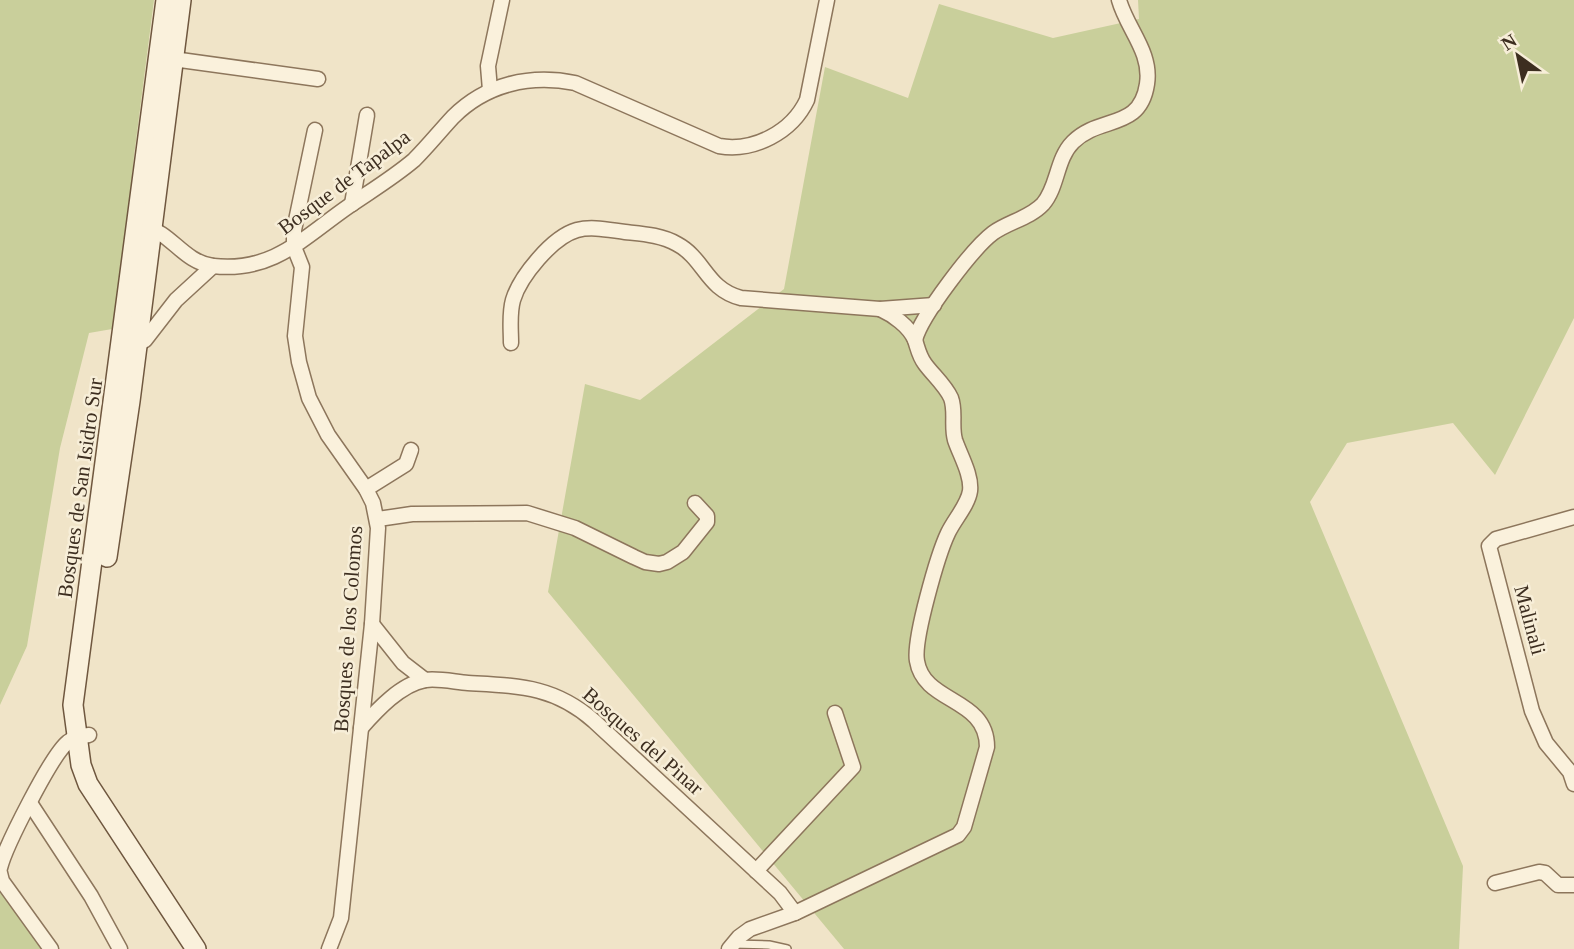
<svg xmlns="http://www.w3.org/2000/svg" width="1574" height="949" viewBox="0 0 1574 949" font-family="Georgia,serif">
  <rect width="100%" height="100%" fill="#f0e4c8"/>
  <!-- green -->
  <g fill="#c9cf9b">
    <polygon points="0,0 154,0 134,156 118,328 89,333 60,448 27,646 0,705"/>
    <polygon points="1138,0 1574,0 1574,318 1495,475 1453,423 1347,443 1310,502 1463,866 1459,949 844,949 548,592 585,384 640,400 784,289 825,67 908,98 939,4 1053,38 1139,19"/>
    <polygon points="0,871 47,949 0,949"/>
  </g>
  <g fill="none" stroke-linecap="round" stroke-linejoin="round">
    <defs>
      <polyline id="lane" points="733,944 769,945 787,949"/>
      <g id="street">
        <polyline points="173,59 318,79"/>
        <polyline points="490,90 488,66 502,0"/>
        <polyline points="315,130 294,230 294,247 302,267 295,336 299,362 309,398 328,435 366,489 373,503 378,528 372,624 341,918 329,949"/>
        <polyline points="352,204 367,115"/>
        <path d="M 145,227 C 171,232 183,262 213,266 C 273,273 304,237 349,206 C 371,191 394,177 414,160 C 428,146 440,131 453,117 C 486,84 530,74 575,83 L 719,146 C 754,152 792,132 807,100 L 827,0"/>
        <path d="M 915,340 C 921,316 973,248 993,233 C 1008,222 1030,218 1043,204 C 1058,187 1056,159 1073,142 C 1100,115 1140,131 1147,84 C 1152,52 1127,29 1119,0"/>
        <path d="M 511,343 C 511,329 509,314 513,300 C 520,277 552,237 577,230 C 592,226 609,230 625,232 C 643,234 661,235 677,244 C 705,259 706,289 741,298 L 880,309 L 934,305"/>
        <polyline points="134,346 145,340 176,300 213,266"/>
        <polyline points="366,489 406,464 411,450"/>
        <polyline points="1574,517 1496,539 1489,546 1532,711 1546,743 1570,772 1574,784"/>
        <polyline points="378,519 412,514 527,513 575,528 634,557 645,562 659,564 667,562 683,552 707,522 707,516 695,503"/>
        <polyline points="372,624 403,663 425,680"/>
        <path d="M 361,728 C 377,710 401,684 425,680 C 438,678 455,682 468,683 C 519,686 554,686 594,721 L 780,893 L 795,913"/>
        <polyline points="30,803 91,896 120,949"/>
        <path d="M 0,868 C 5,847 52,754 68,742 C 74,737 81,736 89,735"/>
        <polyline points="756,871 853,767 835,713"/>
        <polyline points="0,873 2,881 51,949"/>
        <polyline points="1495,883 1539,872 1545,873 1558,885 1574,885"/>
        <path d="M 729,949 L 739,937 L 750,929 L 795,913 L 958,835 L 964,827 L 987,747 C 987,697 924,704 917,661 C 913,640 938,554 948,533 C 954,520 968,505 970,491 C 972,475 960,455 955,440 C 951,426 956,411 951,398 C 945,385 933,375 925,364 C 919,356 918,349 915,340 C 909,326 893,315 880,309"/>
      </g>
      <g id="secondary">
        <polyline points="166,0 73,705 81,765 88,784 196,949"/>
        <polyline points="107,557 130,401 181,0"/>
      </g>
    </defs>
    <!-- lane casing -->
    <use href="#lane" stroke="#8d765c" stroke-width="10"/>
    <!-- street casing -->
    <use href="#street" stroke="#8d765c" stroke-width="17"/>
    <!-- secondary casing -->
    <use href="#secondary" stroke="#6f573f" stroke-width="22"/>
    <!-- lane -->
    <use href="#lane" stroke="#faf1dc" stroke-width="7"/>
    <!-- street -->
    <use href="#street" stroke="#faf1dc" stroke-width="14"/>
    <!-- secondary -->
    <use href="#secondary" stroke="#faf1dc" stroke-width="19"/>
  </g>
  <g text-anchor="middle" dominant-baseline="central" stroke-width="5" stroke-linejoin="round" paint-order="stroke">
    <!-- street labels -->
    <g font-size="21" fill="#3d2e20" stroke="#f7eed8">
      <text transform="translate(344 182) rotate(-37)">Bosque de Tapalpa</text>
      <text transform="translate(80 488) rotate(-82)">Bosques de San Isidro Sur</text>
      <text transform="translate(1530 620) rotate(75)">Malinali</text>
      <text transform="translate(348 629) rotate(-86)">Bosques de los Colomos</text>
      <text transform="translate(643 741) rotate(41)">Bosques del Pinar</text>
    </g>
  </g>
  <!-- north arrow -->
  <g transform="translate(1518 56) rotate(327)" stroke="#f7eed8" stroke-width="5" paint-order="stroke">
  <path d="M0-5L12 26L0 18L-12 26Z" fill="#3d2e20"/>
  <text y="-10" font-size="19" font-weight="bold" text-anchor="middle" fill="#3d2e20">N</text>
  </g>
</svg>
